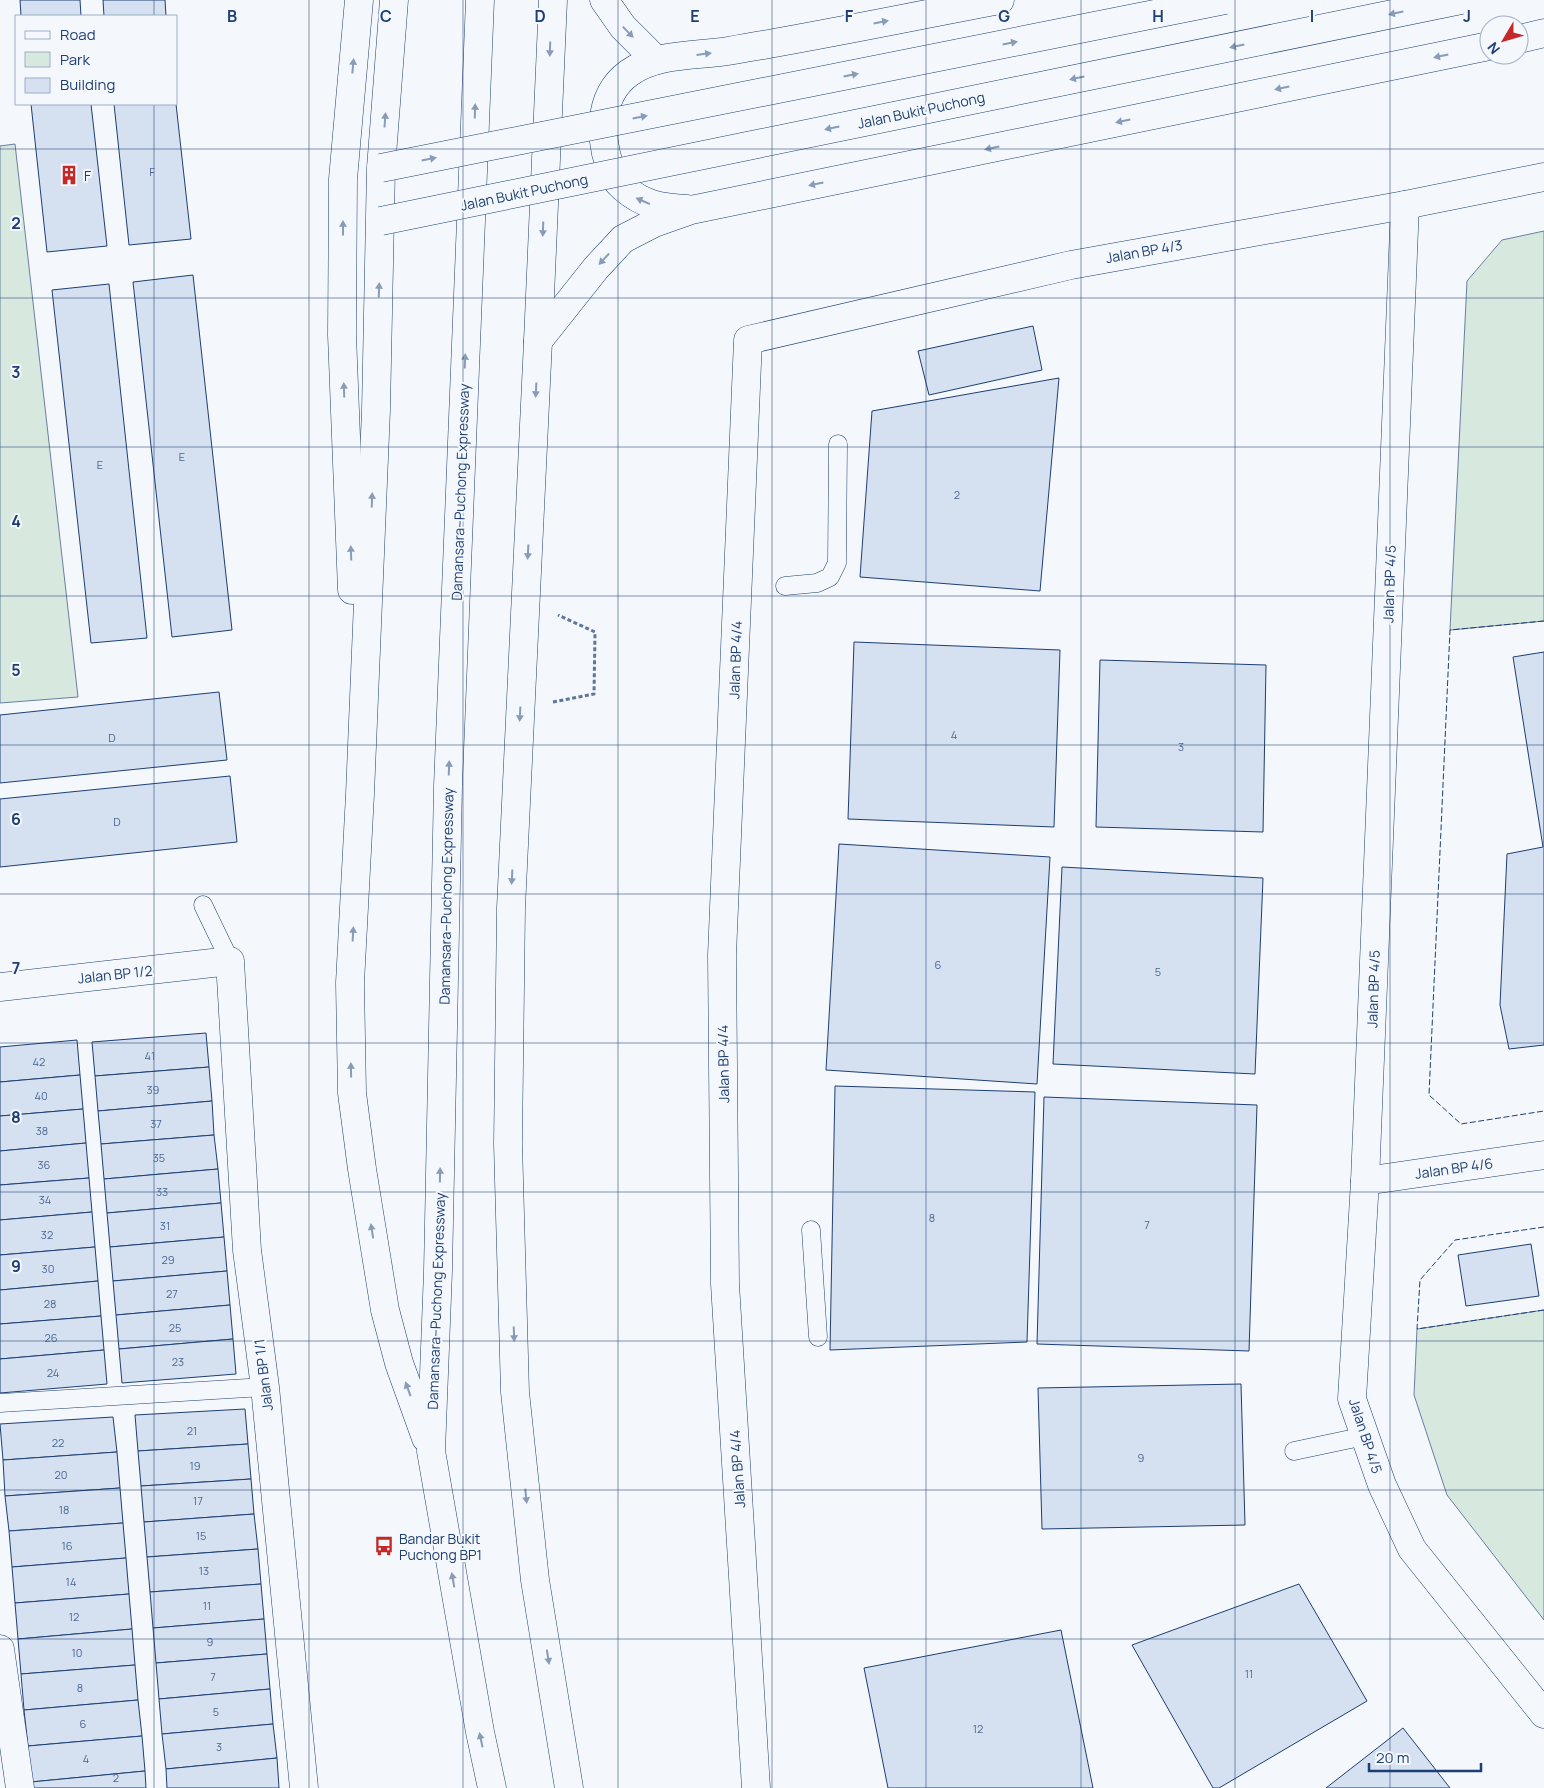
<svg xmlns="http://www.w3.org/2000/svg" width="1544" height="1788" viewBox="0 0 1544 1788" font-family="Manrope,sans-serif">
  <rect width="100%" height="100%" fill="#f4f7fb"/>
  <!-- green -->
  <g fill="#d7e8df" stroke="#687fa3">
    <polygon points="15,144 78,697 0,703 0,146"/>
    <polygon points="1544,231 1544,621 1450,630 1467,281 1502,240"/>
    <polygon points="1544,1310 1544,1620 1447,1495 1414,1395 1417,1329"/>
  </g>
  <!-- building -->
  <g fill="#d5e0f0" stroke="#1d3f73">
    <polygon points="20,0 80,0 81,16 21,16"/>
    <polygon points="103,0 165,0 166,16 104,16"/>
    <polygon points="31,104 91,104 107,246 47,252"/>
    <polygon points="114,104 176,104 191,239 129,245"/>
    <polygon points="193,275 232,630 172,637 133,282"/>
    <polygon points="109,284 147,638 91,643 52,290"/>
    <polygon points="1033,326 1042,370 929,395 918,351"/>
    <polygon points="1059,378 1040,591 860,577 872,411"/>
    <polygon points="854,642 1060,650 1054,827 848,819"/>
    <polygon points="1544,652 1544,1045 1509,1049 1500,1005 1507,854 1543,847 1513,657"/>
    <polygon points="1100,660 1266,665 1263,832 1096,827"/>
    <polygon points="219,692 227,760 0,783 0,715"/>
    <polygon points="230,776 237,842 0,867 0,799"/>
    <polygon points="839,844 1050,857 1037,1084 826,1070"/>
    <polygon points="1062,867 1263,878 1255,1074 1053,1064"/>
    <polygon points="206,1033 209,1067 95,1076 92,1042"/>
    <polygon points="77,1040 80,1075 0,1082 0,1047"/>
    <polygon points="209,1067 212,1101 98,1111 95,1076"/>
    <polygon points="80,1075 83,1109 0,1116 0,1082"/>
    <polygon points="835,1086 1035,1092 1027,1342 830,1350"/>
    <polygon points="1044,1097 1257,1105 1249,1351 1037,1344"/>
    <polygon points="212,1101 214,1135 101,1144 98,1111"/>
    <polygon points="83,1109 86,1143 0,1151 0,1116"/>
    <polygon points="214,1135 218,1169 104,1179 101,1144"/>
    <polygon points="86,1143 89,1178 0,1185 0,1151"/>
    <polygon points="218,1169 221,1203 107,1213 104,1179"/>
    <polygon points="89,1178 92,1212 0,1220 0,1185"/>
    <polygon points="221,1203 224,1237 110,1247 107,1213"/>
    <polygon points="92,1212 95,1247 0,1255 0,1220"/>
    <polygon points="224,1237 227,1271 113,1281 110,1247"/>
    <polygon points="1531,1244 1539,1296 1466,1306 1458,1255"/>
    <polygon points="95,1247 98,1281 0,1290 0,1255"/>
    <polygon points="227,1271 230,1305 116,1315 113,1281"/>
    <polygon points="98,1281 101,1316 0,1324 0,1290"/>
    <polygon points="230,1305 233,1339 119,1349 116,1315"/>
    <polygon points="101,1316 104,1350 0,1359 0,1324"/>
    <polygon points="233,1339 236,1374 122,1383 119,1349"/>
    <polygon points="104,1350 107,1384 0,1393 0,1359"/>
    <polygon points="1241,1384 1245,1525 1042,1529 1038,1388"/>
    <polygon points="245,1409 248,1444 138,1451 135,1415"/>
    <polygon points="113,1417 117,1452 3,1460 0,1424"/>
    <polygon points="248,1444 251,1479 141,1486 138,1451"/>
    <polygon points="117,1452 120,1488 5,1496 3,1460"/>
    <polygon points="251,1479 254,1514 144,1522 141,1486"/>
    <polygon points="120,1488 123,1523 9,1531 5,1496"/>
    <polygon points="254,1514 258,1549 147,1557 144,1522"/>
    <polygon points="123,1523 126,1558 12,1567 9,1531"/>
    <polygon points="258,1549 261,1584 150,1592 147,1557"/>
    <polygon points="126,1558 129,1594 15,1603 12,1567"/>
    <polygon points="261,1584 264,1619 153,1628 150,1592"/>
    <polygon points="1299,1584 1367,1701 1219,1788 1213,1788 1132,1645"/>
    <polygon points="129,1594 132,1629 18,1639 15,1603"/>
    <polygon points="264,1619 267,1654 156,1663 153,1628"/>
    <polygon points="132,1629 135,1665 21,1674 18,1639"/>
    <polygon points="1061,1630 1093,1788 888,1788 864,1668"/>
    <polygon points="267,1654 270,1689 159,1699 156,1663"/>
    <polygon points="135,1665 138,1700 24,1710 21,1674"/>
    <polygon points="270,1689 273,1724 162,1734 159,1699"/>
    <polygon points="138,1700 142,1736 28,1746 24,1710"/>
    <polygon points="273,1724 277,1758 166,1769 162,1734"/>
    <polygon points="1403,1728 1450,1788 1326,1788"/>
    <polygon points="142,1736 145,1771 31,1782 28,1746"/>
    <polygon points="277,1758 279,1788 167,1788 166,1769"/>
    <polygon points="145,1771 146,1788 32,1788 31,1782"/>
  </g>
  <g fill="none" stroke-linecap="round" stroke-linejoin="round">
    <defs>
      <g id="lane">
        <polyline points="785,586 817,583 830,577 837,563 838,444"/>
        <polyline points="203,905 230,961"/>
        <polyline points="811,1230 818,1337"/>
        <polyline points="0,1403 265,1387"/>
        <polyline points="1294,1451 1365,1436"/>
      </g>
      <g id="street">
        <polyline points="1405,205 1365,1181 1352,1399 1382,1485 1412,1549 1544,1714"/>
        <polyline points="0,987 230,961 247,1250 265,1387 304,1788"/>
        <polyline points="1365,1181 1544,1155"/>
        <polyline points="0,1649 20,1788"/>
        <polyline points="756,1788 725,1284 722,955 748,340 1071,265 1405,205 1544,177"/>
      </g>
      <g id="highway">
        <polyline points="394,0 381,168 376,410 360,794 350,983 352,1093 362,1169 385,1310 399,1363 426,1438"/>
        <polyline points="480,0 448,786 438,1271 431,1451 480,1732 492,1788"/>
        <polyline points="553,0 538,341 511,908 508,1144 515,1392 535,1580 569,1788"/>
        <polyline points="604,0 623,27 656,60"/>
        <polyline points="1519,39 1544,33"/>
        <path d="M 687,209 C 661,207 645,206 624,188 C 621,185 616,181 614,177 C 599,143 596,97 629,73 C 657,53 695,56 728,51 C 819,36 909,17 1000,0"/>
        <polyline points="538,341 596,268 623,239 654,223 691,210 1489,46"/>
        <polyline points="352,590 342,335 343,179 359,0"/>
      </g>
    </defs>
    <!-- lane casing -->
    <use href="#lane" stroke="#1d3f73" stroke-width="19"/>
    <!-- street casing -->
    <use href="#street" stroke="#1d3f73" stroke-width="29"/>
    <!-- highway casing -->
    <use href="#highway" stroke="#1d3f73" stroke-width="29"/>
    <!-- path -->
    <polyline stroke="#5e769c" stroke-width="3" stroke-dasharray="4 2.5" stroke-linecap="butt" points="553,702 594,694 595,632 558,615"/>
    <!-- lane -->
    <use href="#lane" stroke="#f4f7fb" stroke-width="18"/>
    <!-- street -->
    <use href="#street" stroke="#f4f7fb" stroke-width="28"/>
    <!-- highway -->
    <use href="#highway" stroke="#f4f7fb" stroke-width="28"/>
    <defs>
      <g id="secondary-bridge">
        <polyline points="381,168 1225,0"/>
        <polyline points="381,221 1461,0"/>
      </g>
    </defs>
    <!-- secondary-bridge casing -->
    <use href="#secondary-bridge" stroke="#1d3f73" stroke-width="29" stroke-linecap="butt"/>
    <!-- secondary-bridge -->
    <use href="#secondary-bridge" stroke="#f4f7fb" stroke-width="28"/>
    <!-- fence -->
    <g stroke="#1d3f73" stroke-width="1" stroke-dasharray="6 2.5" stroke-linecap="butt">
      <polyline points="1544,621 1450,630 1429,1095 1461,1124 1544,1111"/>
      <polyline points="1544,1227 1455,1240 1420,1280 1417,1329 1544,1310"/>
    </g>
  </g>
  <!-- one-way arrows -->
  <defs><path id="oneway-solid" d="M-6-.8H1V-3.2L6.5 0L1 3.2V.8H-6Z" transform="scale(1.25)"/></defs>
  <g fill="#889bb7">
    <use href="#oneway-solid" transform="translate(1396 13) rotate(168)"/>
    <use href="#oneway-solid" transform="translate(881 22) rotate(-11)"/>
    <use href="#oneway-solid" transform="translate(628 32) rotate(46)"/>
    <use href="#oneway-solid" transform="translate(1010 43) rotate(-11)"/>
    <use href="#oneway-solid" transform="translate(1237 46) rotate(168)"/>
    <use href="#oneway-solid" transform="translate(550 49) rotate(92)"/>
    <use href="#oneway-solid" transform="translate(704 54) rotate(-7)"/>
    <use href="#oneway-solid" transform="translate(1441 56) rotate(168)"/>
    <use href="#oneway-solid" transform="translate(353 66) rotate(-85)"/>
    <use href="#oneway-solid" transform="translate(851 75) rotate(-11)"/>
    <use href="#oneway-solid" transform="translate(1077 78) rotate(168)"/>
    <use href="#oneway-solid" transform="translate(1282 88) rotate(168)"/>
    <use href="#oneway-solid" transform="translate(475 111) rotate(-88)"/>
    <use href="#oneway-solid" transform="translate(640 117) rotate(-11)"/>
    <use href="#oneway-solid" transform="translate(385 120) rotate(-86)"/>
    <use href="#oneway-solid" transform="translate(1123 121) rotate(168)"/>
    <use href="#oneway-solid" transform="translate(832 128) rotate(168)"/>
    <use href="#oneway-solid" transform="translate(992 148) rotate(168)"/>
    <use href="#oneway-solid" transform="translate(429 159) rotate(-11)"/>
    <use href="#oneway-solid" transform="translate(816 184) rotate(168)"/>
    <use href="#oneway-solid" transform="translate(643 201) rotate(-156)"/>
    <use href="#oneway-solid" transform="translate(343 228) rotate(-90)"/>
    <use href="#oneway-solid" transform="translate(543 229) rotate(92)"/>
    <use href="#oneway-solid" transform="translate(604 259) rotate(133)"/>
    <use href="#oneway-solid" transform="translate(379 290) rotate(-88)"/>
    <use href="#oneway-solid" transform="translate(465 361) rotate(-88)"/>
    <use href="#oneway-solid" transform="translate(344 390) rotate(-92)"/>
    <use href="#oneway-solid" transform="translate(536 390) rotate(93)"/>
    <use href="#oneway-solid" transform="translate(372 500) rotate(-88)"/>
    <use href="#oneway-solid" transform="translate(528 552) rotate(93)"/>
    <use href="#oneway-solid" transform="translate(351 553) rotate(-92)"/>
    <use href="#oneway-solid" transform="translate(520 714) rotate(93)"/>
    <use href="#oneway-solid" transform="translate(449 768) rotate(-88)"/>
    <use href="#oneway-solid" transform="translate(512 877) rotate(93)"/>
    <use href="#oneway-solid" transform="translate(353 934) rotate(-87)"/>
    <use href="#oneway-solid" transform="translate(351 1070) rotate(-91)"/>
    <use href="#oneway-solid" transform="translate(440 1175) rotate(-89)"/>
    <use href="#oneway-solid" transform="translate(372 1231) rotate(-99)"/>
    <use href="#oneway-solid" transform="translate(514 1334) rotate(88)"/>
    <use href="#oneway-solid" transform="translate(408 1389) rotate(-110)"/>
    <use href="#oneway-solid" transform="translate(526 1496) rotate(84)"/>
    <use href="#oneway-solid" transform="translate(453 1580) rotate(-100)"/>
    <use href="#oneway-solid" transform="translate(548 1657) rotate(81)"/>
    <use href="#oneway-solid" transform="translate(481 1740) rotate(-102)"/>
  </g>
  <!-- grid -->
  <path fill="none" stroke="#1d3f73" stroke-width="1" stroke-opacity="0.55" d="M 154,0 L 154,16M 309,0 L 309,1788M 463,0 L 463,1788M 618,0 L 618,1788M 772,0 L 772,1788M 926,0 L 926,1788M 1081,0 L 1081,1788M 1235,0 L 1235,1788M 1390,0 L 1390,1788M 154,104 L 154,1788M 0,149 L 1544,149M 0,298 L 1544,298M 0,447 L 1544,447M 0,596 L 1544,596M 0,745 L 1544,745M 0,894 L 1544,894M 0,1043 L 1544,1043M 0,1192 L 1544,1192M 0,1341 L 1544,1341M 0,1490 L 1544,1490M 0,1639 L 1544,1639"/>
  <!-- icons -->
  <defs>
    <symbol id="building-bare" viewBox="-9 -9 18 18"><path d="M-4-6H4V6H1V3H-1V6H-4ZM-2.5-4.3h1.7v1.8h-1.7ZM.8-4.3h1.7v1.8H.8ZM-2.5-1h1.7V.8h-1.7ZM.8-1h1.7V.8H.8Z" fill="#c62828" stroke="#f4f7fb" stroke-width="2.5" paint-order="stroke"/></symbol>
    <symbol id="bus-bare" viewBox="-9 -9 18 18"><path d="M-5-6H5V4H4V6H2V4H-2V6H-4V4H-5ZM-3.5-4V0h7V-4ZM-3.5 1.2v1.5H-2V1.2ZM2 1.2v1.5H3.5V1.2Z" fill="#c62828" stroke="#f4f7fb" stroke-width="2.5" paint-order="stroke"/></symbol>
  </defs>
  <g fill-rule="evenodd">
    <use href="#building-bare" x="55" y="161" width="28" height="28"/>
    <use href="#bus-bare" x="370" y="1532" width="28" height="28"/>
  </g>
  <g text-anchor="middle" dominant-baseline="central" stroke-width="4" stroke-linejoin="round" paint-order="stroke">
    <!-- number labels -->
    <g font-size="11" fill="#4b6792">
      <text x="152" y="171">F</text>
      <text x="182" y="456">E</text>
      <text x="100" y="464">E</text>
      <text x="957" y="494">2</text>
      <text x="954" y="734">4</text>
      <text x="112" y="737">D</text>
      <text x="1181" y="746">3</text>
      <text x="117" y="821">D</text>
      <text x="938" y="964">6</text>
      <text x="1158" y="971">5</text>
      <text x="150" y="1055">41</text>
      <text x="39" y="1061">42</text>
      <text x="153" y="1089">39</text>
      <text x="41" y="1095">40</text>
      <text x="156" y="1123">37</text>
      <text x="42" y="1130">38</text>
      <text x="159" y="1157">35</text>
      <text x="44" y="1164">36</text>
      <text x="162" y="1191">33</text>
      <text x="45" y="1199">34</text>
      <text x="932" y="1217">8</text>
      <text x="1147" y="1224">7</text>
      <text x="165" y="1225">31</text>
      <text x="47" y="1234">32</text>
      <text x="168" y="1259">29</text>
      <text x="48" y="1268">30</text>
      <text x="172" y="1293">27</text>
      <text x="50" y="1303">28</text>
      <text x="175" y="1327">25</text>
      <text x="51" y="1337">26</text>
      <text x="178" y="1361">23</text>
      <text x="53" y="1372">24</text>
      <text x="192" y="1430">21</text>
      <text x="58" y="1442">22</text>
      <text x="1141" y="1457">9</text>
      <text x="195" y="1465">19</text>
      <text x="61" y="1474">20</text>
      <text x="198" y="1500">17</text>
      <text x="64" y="1509">18</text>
      <text x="201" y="1535">15</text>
      <text x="67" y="1545">16</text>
      <text x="204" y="1570">13</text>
      <text x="71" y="1581">14</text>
      <text x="207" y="1605">11</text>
      <text x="74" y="1616">12</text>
      <text x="210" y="1641">9</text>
      <text x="77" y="1652">10</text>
      <text x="1249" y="1673">11</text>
      <text x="213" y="1676">7</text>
      <text x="80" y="1687">8</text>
      <text x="216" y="1711">5</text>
      <text x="83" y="1723">6</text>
      <text x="978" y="1728">12</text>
      <text x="219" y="1746">3</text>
      <text x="86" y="1758">4</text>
      <text x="116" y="1777">2</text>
    </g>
    <!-- street labels -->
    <g font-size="14" fill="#1d3f73" stroke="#f4f7fb">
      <text transform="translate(921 110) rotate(-12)">Jalan Bukit Puchong</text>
      <text transform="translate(524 192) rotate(-12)">Jalan Bukit Puchong</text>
      <text transform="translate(1144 251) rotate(-10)">Jalan BP 4/3</text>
      <text transform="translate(460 492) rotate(-88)">Damansara–Puchong Expressway</text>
      <text transform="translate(1389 584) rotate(-88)">Jalan BP 4/5</text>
      <text transform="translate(735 660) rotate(-88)">Jalan BP 4/4</text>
      <text transform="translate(446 896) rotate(-89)">Damansara–Puchong Expressway</text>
      <text transform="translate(115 974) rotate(-6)">Jalan BP 1/2</text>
      <text transform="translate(1373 989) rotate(-88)">Jalan BP 4/5</text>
      <text transform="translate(723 1064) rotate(-91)">Jalan BP 4/4</text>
      <text transform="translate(1454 1168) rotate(-8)">Jalan BP 4/6</text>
      <text transform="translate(436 1301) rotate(-88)">Damansara–Puchong Expressway</text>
      <text transform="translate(263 1375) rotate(-97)">Jalan BP 1/1</text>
      <text transform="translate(1366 1436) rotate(72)">Jalan BP 4/5</text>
      <text transform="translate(737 1469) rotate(-94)">Jalan BP 4/4</text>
    </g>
    <!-- poi labels -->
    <g font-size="14" fill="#1d3f73" stroke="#f4f7fb" text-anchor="start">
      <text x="84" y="175">F</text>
      <text x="399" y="1538">Bandar Bukit<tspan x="399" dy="16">Puchong BP1</tspan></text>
    </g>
  </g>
  <g font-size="16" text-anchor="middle" font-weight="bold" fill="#1d3f73" stroke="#f4f7fb" stroke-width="4" stroke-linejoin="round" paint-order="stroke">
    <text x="232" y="22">B</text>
    <text x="386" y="22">C</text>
    <text x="540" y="22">D</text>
    <text x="695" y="22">E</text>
    <text x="849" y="22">F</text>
    <text x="1004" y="22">G</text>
    <text x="1158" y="22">H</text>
    <text x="1312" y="22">I</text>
    <text x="1467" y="22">J</text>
    <text x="16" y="229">2</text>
    <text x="16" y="378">3</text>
    <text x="16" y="527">4</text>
    <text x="16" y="676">5</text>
    <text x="16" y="825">6</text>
    <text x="16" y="974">7</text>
    <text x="16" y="1123">8</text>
    <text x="16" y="1272">9</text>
  </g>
  <!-- legend -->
  <rect x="15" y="15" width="162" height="90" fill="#f4f7fb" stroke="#9eadc5"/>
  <rect x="25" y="31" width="25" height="8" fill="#f4f7fb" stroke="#9eadc5"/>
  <text x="60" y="40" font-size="15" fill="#1d3f73">Road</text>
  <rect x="25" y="52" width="25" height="15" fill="#d7e8df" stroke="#9eadc5"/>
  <text x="60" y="65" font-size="15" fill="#1d3f73">Park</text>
  <rect x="25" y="78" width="25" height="15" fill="#d5e0f0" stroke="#9eadc5"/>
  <text x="60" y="90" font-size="15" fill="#1d3f73">Building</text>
  <!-- north arrow -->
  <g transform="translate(1504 40) rotate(232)"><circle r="24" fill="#f4f7fb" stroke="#9eadc5"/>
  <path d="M0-4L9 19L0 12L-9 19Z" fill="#c62828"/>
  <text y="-8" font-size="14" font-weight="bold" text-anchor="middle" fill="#1d3f73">N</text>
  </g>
  <!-- scale -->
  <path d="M1369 1763v8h112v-8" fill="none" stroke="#1d3f73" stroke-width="2.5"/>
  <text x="1376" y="1763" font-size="15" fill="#1d3f73" stroke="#f4f7fb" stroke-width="4" paint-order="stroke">20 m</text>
</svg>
